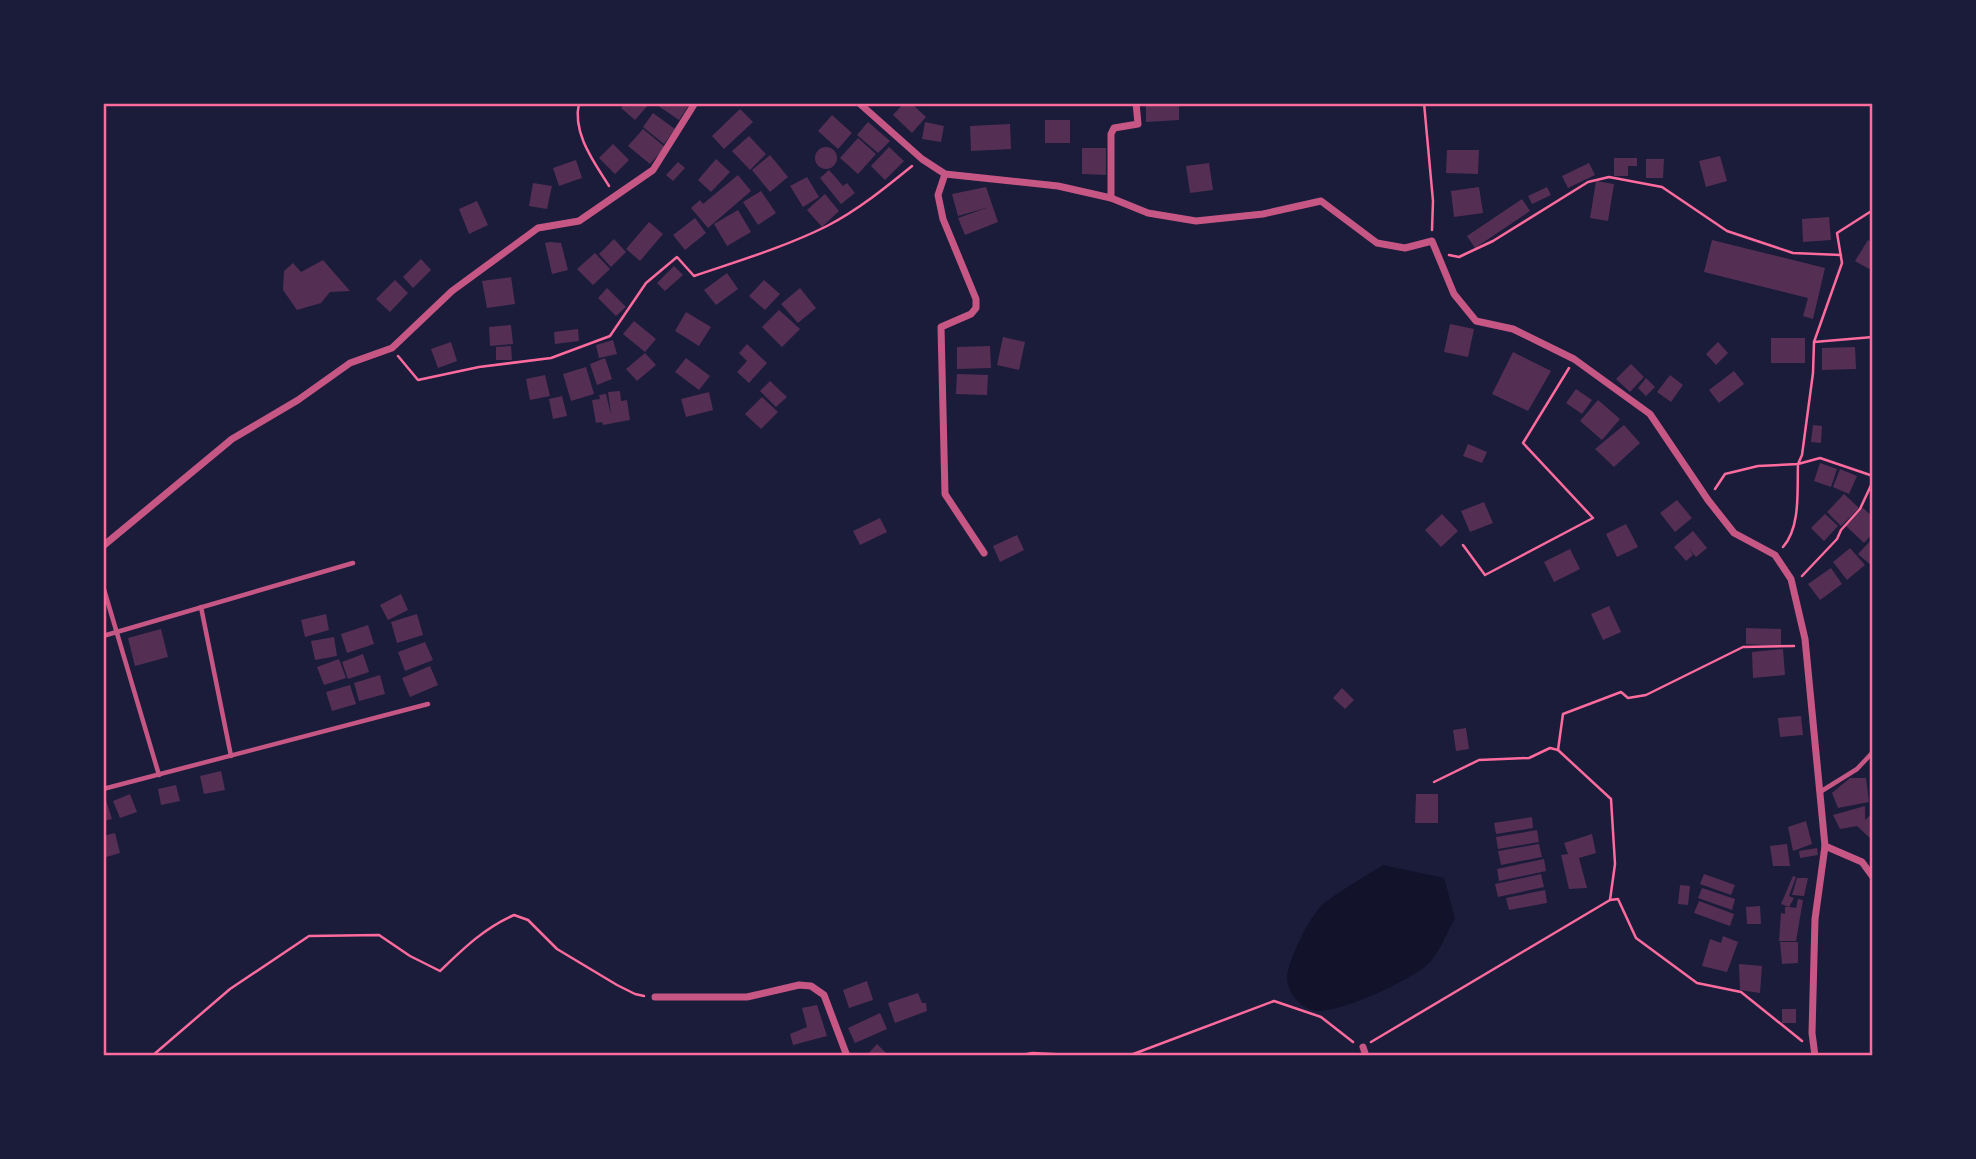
<svg xmlns="http://www.w3.org/2000/svg" width="1976" height="1159" viewBox="0 0 1976 1159" font-family="Overpass,sans-serif">
  <rect width="100%" height="100%" fill="#1b1b3a"/>
  <!-- water -->
  <path fill="#12122b" d="M 1383,865 L 1444,878 L 1455,918 C 1447,932 1440,953 1428,964 C 1411,980 1334,1017 1312,1010 C 1298,1006 1288,992 1287,978 C 1287,962 1309,918 1321,906 C 1334,894 1366,876 1383,865 Z"/>
  <!-- building -->
  <g fill="#542f53">
    <polygon points="626,103 650,103 635,120 621,108"/>
    <polygon points="654,103 686,103 689,105 679,120"/>
    <polygon points="904,103 911,103 926,117 912,133 893,115"/>
    <polygon points="1146,103 1179,103 1179,120 1146,122"/>
    <polygon points="740,109 753,122 724,149 712,136"/>
    <polygon points="653,113 675,129 664,144 643,127"/>
    <polygon points="832,115 852,133 838,149 818,131"/>
    <rect x="1045" y="120" width="25" height="23"/>
    <polygon points="868,122 890,141 878,153 857,135"/>
    <polygon points="925,122 944,126 941,142 922,139"/>
    <polygon points="1010,124 1011,149 971,151 970,126"/>
    <polygon points="643,129 665,147 650,164 628,146"/>
    <polygon points="749,136 766,154 750,170 732,151"/>
    <polygon points="858,138 876,154 858,174 840,158"/>
    <polygon points="613,144 629,160 615,174 599,158"/>
    <polygon points="889,147 904,161 885,180 871,166"/>
    <circle cx="826" cy="158" r="11"/>
    <polygon points="1082,148 1106,148 1106,175 1082,174"/>
    <polygon points="1447,150 1479,150 1478,174 1446,173"/>
    <polygon points="770,155 788,177 770,192 752,170"/>
    <polygon points="1720,156 1727,181 1706,187 1699,161"/>
    <polygon points="1614,158 1637,158 1637,166 1628,166 1628,176 1614,176"/>
    <polygon points="716,159 730,172 711,192 698,180"/>
    <polygon points="1646,159 1664,159 1663,178 1646,178"/>
    <polygon points="576,160 582,178 559,186 553,168"/>
    <polygon points="678,162 685,168 673,181 666,175"/>
    <polygon points="1209,163 1213,190 1190,193 1186,166"/>
    <polygon points="1589,163 1595,175 1568,188 1562,176"/>
    <polygon points="829,170 843,186 847,183 855,193 841,204 820,178"/>
    <polygon points="738,175 751,191 708,228 691,208 700,200 703,204"/>
    <polygon points="807,177 819,197 803,207 790,186"/>
    <polygon points="1596,181 1614,184 1608,221 1590,218"/>
    <polygon points="533,183 552,186 547,209 529,206"/>
    <polygon points="986,187 998,222 965,235 958,218 989,207 958,216 952,194"/>
    <polygon points="1479,187 1483,213 1454,217 1451,191"/>
    <polygon points="1547,187 1551,195 1532,204 1528,196"/>
    <polygon points="761,191 776,213 758,225 743,202"/>
    <polygon points="825,194 839,211 822,227 807,210"/>
    <polygon points="1522,199 1530,211 1475,248 1467,236"/>
    <polygon points="477,201 488,225 469,234 459,209"/>
    <polygon points="738,210 751,232 727,246 714,224"/>
    <polygon points="1829,217 1831,240 1803,242 1802,219"/>
    <polygon points="695,218 706,233 685,250 673,235"/>
    <polygon points="649,222 663,234 640,261 626,249"/>
    <polygon points="614,239 626,252 611,267 599,254"/>
    <polygon points="1712,240 1825,268 1813,319 1803,316 1808,298 1704,272"/>
    <polygon points="1868,240 1873,243 1873,263 1869,269 1855,261"/>
    <polygon points="550,242 561,243 568,270 552,274 545,243"/>
    <polygon points="595,253 610,269 593,285 577,269"/>
    <polygon points="421,259 431,270 413,288 403,277"/>
    <polygon points="323,260 350,291 330,292 321,303 297,310 283,290 284,271 293,263 301,272"/>
    <polygon points="674,266 683,275 665,291 657,283"/>
    <polygon points="727,273 738,289 716,305 704,290"/>
    <polygon points="511,277 515,304 487,308 482,281"/>
    <polygon points="395,280 408,293 390,312 376,299"/>
    <polygon points="764,280 780,294 765,310 749,296"/>
    <polygon points="607,288 626,307 616,316 598,298"/>
    <polygon points="800,288 816,308 798,323 781,304"/>
    <polygon points="779,310 800,329 782,347 762,327"/>
    <polygon points="686,312 711,327 699,346 675,331"/>
    <polygon points="634,321 656,339 645,352 623,334"/>
    <polygon points="1450,324 1474,329 1468,357 1444,352"/>
    <polygon points="511,325 513,344 490,346 489,327"/>
    <polygon points="578,329 579,341 555,344 554,332"/>
    <polygon points="1003,337 1025,342 1019,370 997,365"/>
    <rect x="1771" y="338" width="34" height="25"/>
    <polygon points="613,340 617,354 599,358 596,345"/>
    <polygon points="451,342 457,361 438,368 431,349"/>
    <polygon points="1718,342 1728,353 1716,365 1706,354"/>
    <polygon points="747,344 767,363 749,383 737,372 747,361 739,353"/>
    <polygon points="511,346 512,360 496,360 496,347"/>
    <polygon points="990,346 991,368 957,369 957,347"/>
    <polygon points="1855,347 1856,369 1822,370 1822,348"/>
    <polygon points="1513,352 1551,371 1528,411 1492,394"/>
    <polygon points="645,353 656,365 637,381 626,369"/>
    <polygon points="605,358 612,379 597,385 590,364"/>
    <polygon points="686,358 710,376 699,390 675,372"/>
    <polygon points="1631,364 1644,377 1630,392 1616,379"/>
    <polygon points="586,367 594,394 571,401 563,374"/>
    <polygon points="1734,371 1744,384 1719,403 1709,390"/>
    <polygon points="957,374 988,375 987,395 956,394"/>
    <polygon points="545,375 550,396 530,400 526,379"/>
    <polygon points="1670,375 1683,385 1671,402 1657,392"/>
    <polygon points="1646,378 1655,387 1646,396 1638,388"/>
    <polygon points="770,381 787,397 776,407 760,391"/>
    <polygon points="1576,389 1592,400 1582,414 1566,403"/>
    <polygon points="620,391 621,401 627,400 630,420 603,425 602,422 596,423 592,400 600,399 599,395 606,394 611,415 608,392"/>
    <polygon points="709,392 713,410 686,417 681,399"/>
    <polygon points="562,396 567,416 553,419 549,399"/>
    <polygon points="762,397 778,412 761,429 745,414"/>
    <polygon points="1598,400 1620,419 1602,440 1580,421"/>
    <polygon points="1624,425 1640,443 1614,467 1595,449"/>
    <polygon points="1813,425 1822,426 1821,443 1811,442"/>
    <polygon points="1468,444 1487,452 1482,463 1463,456"/>
    <polygon points="1820,463 1837,469 1831,487 1814,481"/>
    <polygon points="1840,469 1857,476 1849,494 1833,487"/>
    <polygon points="1844,494 1859,508 1841,526 1827,512"/>
    <polygon points="1677,500 1692,518 1675,532 1660,513"/>
    <polygon points="1484,502 1493,523 1470,532 1461,511"/>
    <polygon points="1863,508 1873,517 1873,533 1864,543 1846,526"/>
    <polygon points="1442,514 1458,531 1441,547 1425,530"/>
    <polygon points="1825,514 1838,526 1824,541 1811,528"/>
    <polygon points="880,518 887,532 860,545 853,531"/>
    <polygon points="1626,524 1638,547 1617,557 1606,534"/>
    <polygon points="1693,531 1707,548 1696,557 1689,549 1693,555 1686,561 1674,547"/>
    <polygon points="1017,535 1024,550 1000,562 993,546"/>
    <polygon points="1871,540 1873,542 1873,567 1858,554"/>
    <polygon points="1850,548 1865,565 1847,580 1833,562"/>
    <polygon points="1570,549 1580,569 1554,582 1544,562"/>
    <polygon points="1831,568 1842,584 1820,600 1808,584"/>
    <polygon points="401,594 408,610 388,620 380,605"/>
    <polygon points="1609,606 1621,632 1603,640 1591,614"/>
    <polygon points="326,614 329,630 305,637 301,620"/>
    <polygon points="417,614 423,635 397,643 391,622"/>
    <polygon points="368,625 374,644 347,653 341,634"/>
    <polygon points="1746,628 1781,629 1781,646 1746,644"/>
    <polygon points="161,629 168,657 135,666 128,638"/>
    <polygon points="334,637 337,656 315,660 311,641"/>
    <polygon points="425,642 433,660 405,671 398,652"/>
    <polygon points="1783,649 1785,675 1753,678 1752,652"/>
    <polygon points="363,654 369,672 348,679 342,662"/>
    <polygon points="339,659 346,678 324,685 317,667"/>
    <polygon points="430,666 438,685 410,697 402,678"/>
    <polygon points="380,675 385,694 359,701 354,683"/>
    <polygon points="350,685 356,704 332,711 326,692"/>
    <polygon points="1342,688 1354,700 1345,709 1333,698"/>
    <polygon points="1801,716 1803,735 1780,737 1778,718"/>
    <polygon points="1466,728 1469,749 1456,751 1453,730"/>
    <polygon points="221,771 225,790 204,794 200,776"/>
    <polygon points="1850,778 1866,778 1869,802 1838,808 1832,793"/>
    <polygon points="176,785 180,801 161,805 158,789"/>
    <polygon points="130,794 137,812 120,818 113,801"/>
    <polygon points="1416,794 1438,794 1438,823 1415,823"/>
    <polygon points="105,797 112,819 103,821 103,798"/>
    <polygon points="1865,806 1865,820 1873,813 1873,841 1857,826 1840,829 1833,815"/>
    <polygon points="1532,817 1533,828 1496,834 1494,823"/>
    <polygon points="1806,821 1812,844 1793,851 1788,827"/>
    <polygon points="1537,830 1539,842 1498,849 1496,837"/>
    <polygon points="115,833 120,853 103,858 103,836"/>
    <polygon points="1592,834 1596,853 1579,858 1587,888 1569,889 1561,855 1568,854 1564,843"/>
    <polygon points="1539,844 1542,857 1501,865 1498,851"/>
    <polygon points="1787,844 1790,866 1773,866 1770,846"/>
    <polygon points="1817,848 1818,855 1800,858 1799,851"/>
    <polygon points="1544,859 1546,871 1499,881 1497,869"/>
    <polygon points="1541,874 1544,887 1498,897 1495,884"/>
    <polygon points="1704,874 1735,885 1731,895 1700,884"/>
    <polygon points="1793,876 1796,877 1789,896 1794,898 1789,907 1796,908 1798,899 1803,900 1796,941 1779,941 1781,913 1785,914 1785,907 1789,907 1781,904"/>
    <polygon points="1797,878 1808,878 1804,896 1792,895"/>
    <polygon points="1680,885 1690,886 1688,905 1678,904"/>
    <polygon points="1702,888 1735,899 1732,910 1698,898"/>
    <polygon points="1545,890 1547,903 1509,910 1506,898"/>
    <polygon points="1699,901 1734,914 1730,926 1694,913"/>
    <polygon points="1760,906 1761,924 1747,924 1746,907"/>
    <polygon points="1723,936 1738,942 1727,972 1702,966 1710,939 1721,943"/>
    <polygon points="1780,942 1798,942 1798,963 1782,964"/>
    <polygon points="1739,964 1762,966 1760,993 1740,990"/>
    <polygon points="867,981 873,1000 849,1008 843,990"/>
    <polygon points="918,993 922,1003 926,1003 927,1011 895,1023 888,1003"/>
    <polygon points="817,1005 827,1036 793,1045 790,1034 807,1027 802,1008"/>
    <rect x="1782" y="1009" width="14" height="14"/>
    <polygon points="880,1013 887,1029 855,1043 848,1028"/>
    <polygon points="877,1044 886,1053 884,1056 866,1056"/>
  </g>
  <g fill="none" stroke-linecap="round" stroke-linejoin="round">
    <!-- path -->
    <g stroke="#ff6b9d" stroke-width="2.5">
      <path d="M 579,103 C 572,133 594,162 609,186"/>
      <polyline points="1424,103 1433,201 1432,230"/>
      <polyline points="1449,255 1459,257 1493,241 1588,182 1609,177 1662,187 1727,231 1793,253 1841,255"/>
      <polyline points="1814,342 1873,337"/>
      <path d="M 398,356 L 418,380 L 479,367 L 551,358 L 610,336 L 646,283 L 677,257 L 694,276 C 738,261 785,247 827,226 C 858,210 885,188 912,166"/>
      <polyline points="1715,489 1725,474 1758,466 1798,464 1802,455 1813,373 1814,342 1842,263 1837,233 1873,210"/>
      <polyline points="1463,545 1485,575 1593,518 1523,443 1569,368"/>
      <path d="M 1783,547 C 1801,527 1797,489 1798,464 L 1820,458 L 1873,476"/>
      <polyline points="1802,576 1837,539 1841,530 1860,509 1873,481"/>
      <polyline points="1434,782 1479,760 1529,758 1550,748 1558,750"/>
      <polyline points="1610,900 1615,864 1611,799 1558,750 1563,714 1621,692 1628,698 1646,695 1743,647 1794,646"/>
      <polyline points="1371,1042 1610,900 1618,899 1636,938 1697,983 1741,992 1802,1041"/>
      <path d="M 152,1056 L 230,989 L 309,936 L 379,935 L 410,956 L 440,971 C 463,949 484,928 514,915 L 528,920 L 557,949 L 617,985 L 635,994 L 644,996"/>
      <polyline points="1017,1056 1032,1053 1093,1056"/>
      <polyline points="1128,1056 1274,1001 1321,1017 1353,1042"/>
    </g>
    <!-- service -->
    <g stroke="#c65784" stroke-width="4.5">
      <polyline points="103,586 159,775"/>
      <polyline points="201,607 231,756"/>
      <polyline points="103,636 353,563"/>
      <polyline points="103,789 428,704"/>
      <polyline points="1820,792 1857,769 1873,752"/>
    </g>
    <!-- minor -->
    <g stroke="#c65784" stroke-width="7">
      <polyline points="859,103 922,159 945,174 1058,186 1111,198 1148,213 1196,221 1263,214 1321,201 1377,243 1405,248 1432,241 1454,294 1476,321 1513,329 1574,359 1650,414 1708,500 1734,533 1775,555 1791,579 1805,639 1825,846 1815,919 1812,1033 1815,1056"/>
      <polyline points="945,174 938,195 943,219 976,299 976,308 971,314 941,327 945,494 984,553"/>
      <polyline points="1111,198 1111,134 1114,128 1138,124 1136,103"/>
      <polyline points="103,546 232,439 298,400 350,363 392,348 452,291 538,228 579,221 653,170 695,103"/>
      <polyline points="1825,846 1862,862 1873,877"/>
      <polyline points="655,997 747,997 799,985 811,986 824,995 847,1056"/>
      <polyline points="1363,1047 1366,1056"/>
    </g>
  </g>
  <!-- border -->
  <rect width="1976" height="1159" fill="none" stroke="#1b1b3a" stroke-width="210"/>
  <rect x="105" y="105" width="1766" height="949" fill="none" stroke="#ff6b9d" stroke-width="2.5"/>
</svg>
